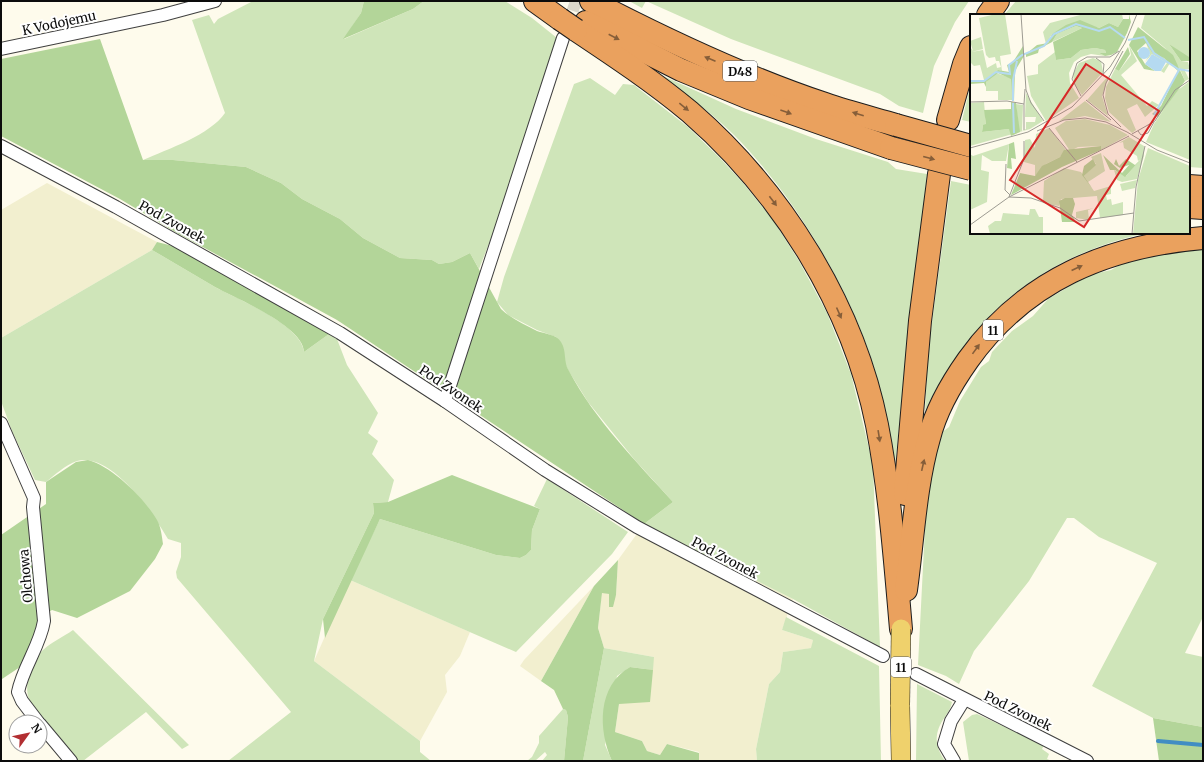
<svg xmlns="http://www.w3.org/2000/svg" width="1204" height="762" viewBox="0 0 1204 762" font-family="Merriweather,serif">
  <rect width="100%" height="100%" fill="#fefbec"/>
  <!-- farmland -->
  <g fill="#f2efcf">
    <polygon points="47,183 157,242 152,250 1,338 1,210"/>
    <polygon points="644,524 793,599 782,630 813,640 812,648 783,652 780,672 769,684 756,749 757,761 699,761 699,752 667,744 660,755 647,751 642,741 615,732 619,704 654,657 604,648 598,628 602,592 609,594 609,607 616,595 618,560"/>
    <polygon points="350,580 470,632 460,656 445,675 447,692 420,741 314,661"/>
    <polygon points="594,586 541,681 520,666 524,660"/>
  </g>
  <!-- green -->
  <g fill="#cfe5b9">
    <path d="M 253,1 L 364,1 L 361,13 L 344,39 L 413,9 L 424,1 L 505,1 L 532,18 L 557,38 L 497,223 L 479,269 L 470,253 L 452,262 L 439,264 L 432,260 L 400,258 L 363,238 L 340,219 L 302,199 L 281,183 L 246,167 L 173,160 L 143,160 C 168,149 210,135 225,113 L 192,20 L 209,15 L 214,24 L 218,19 Z"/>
    <polygon points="629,1 969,1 955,22 934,66 923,113 899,106 880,94 731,39 646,1 642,8"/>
    <polygon points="1016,1 1203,1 1203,168 1189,167 1189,15 1004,15"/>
    <path d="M 661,75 L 736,109 L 816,139 L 888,162 L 896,169 L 927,174 L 895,464 C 888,426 881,388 869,352 C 842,276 791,192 734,135 C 712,113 685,94 661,75 Z"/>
    <polygon points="590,78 615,95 623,84 634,85 688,127 719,157 743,183 773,220 799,261 827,313 851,374 873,465 880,647 793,599 644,524 673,502 634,459 588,402 568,370 564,361 564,350 556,337 537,330 508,315 497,302 504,277 574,84"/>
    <polygon points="971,84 971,122 962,120"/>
    <path d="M 951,181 L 971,185 L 971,233 L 1146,233 C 1040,257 973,313 925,411 L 928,352 Z"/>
    <polygon points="1203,249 1203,617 1185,653 1203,657 1203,727 1153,718 1092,686 1157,563 1099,537 1074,518 1067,518 1029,581 974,651 959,684 946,676 918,665 926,508 932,472 941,433 949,427 960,401 981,367 989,361 992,352 1012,331 1033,316 1048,299 1089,275 1111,270 1131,259 1165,253"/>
    <path d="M 152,250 C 173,262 194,275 215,287 C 237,299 301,324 304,352 L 329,334 L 337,339 L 347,365 L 378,413 L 368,433 L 378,441 L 372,454 L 394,480 L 388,502 L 373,503 L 374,513 L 323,619 L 314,661 L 420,741 L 420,752 L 431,761 L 228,761 L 291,712 L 177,578 L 176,572 L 181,557 L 181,543 L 168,539 C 153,514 112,452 77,461 C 65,465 55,475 46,482 L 35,480 L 12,431 L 1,401 L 1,338 Z"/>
    <polygon points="547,479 628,532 612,554 516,652 350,580 380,519 496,555 520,558 526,555 531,550 532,530 540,509 534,506"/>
    <polygon points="786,617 879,666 881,761 757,761 756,749 769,684 780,672 783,652 811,648 813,640 782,630"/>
    <path d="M 73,630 L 189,745 L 182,749 L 146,712 L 83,761 L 76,761 C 63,746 34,716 29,699 C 24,685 30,664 40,653 C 48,644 63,637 73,630 Z"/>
    <polygon points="604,648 654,657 653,670 630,667 617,676 605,745 612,761 583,761"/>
    <path d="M 917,684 L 952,702 C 951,708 948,712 945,717 C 934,732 934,745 945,761 L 916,761 Z"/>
    <polygon points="563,709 566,710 568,717 564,761 542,761 547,755 545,752 535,761 527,761 532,757 539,743 539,736"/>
    <polygon points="977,714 1044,745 1042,749 1049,754 1047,759 1052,761 969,761 963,722 972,715"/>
  </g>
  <!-- forest -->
  <g fill="#b3d599">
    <polygon points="364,1 424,1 413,9 343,39 361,13"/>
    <path d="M 100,39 L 143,160 L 173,160 L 246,167 L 281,183 L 302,199 L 340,219 L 363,238 L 400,258 L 432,260 L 439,264 L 452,262 L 470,253 L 501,309 C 510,318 525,325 537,331 C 545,334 556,334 561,342 C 567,351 563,362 569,371 C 595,420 636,461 673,502 L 644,524 L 337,320 L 177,233 L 120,199 L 1,136 L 1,59 Z"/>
    <path d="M 157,242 L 173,246 L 278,300 L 329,334 L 304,352 C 304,326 235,298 215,287 C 194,275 173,262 152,250 Z"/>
    <path d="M 88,460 C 112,466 145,499 157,520 C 161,527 162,537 163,544 L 155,559 L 130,591 L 77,618 L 52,610 L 38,618 L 38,633 L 20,667 L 2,679 L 1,535 L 46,504 L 46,482 L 76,462 Z"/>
    <polygon points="452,475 540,509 532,530 531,550 526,555 520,558 496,555 380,519 325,638 323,619 374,513 373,503 388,502"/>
    <polygon points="618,560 616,595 613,607 609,607 609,594 602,593 598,628 604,648 583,761 564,761 568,717 566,710 563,709 554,690 541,681 594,586"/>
    <path d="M 630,667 L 653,670 L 650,702 L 619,704 L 615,732 L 642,741 L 647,751 L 660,755 L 667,744 L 699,753 L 699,761 L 612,761 C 598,730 597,686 630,667 Z"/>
    <polygon points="1153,718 1203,727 1203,761 1159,761"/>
  </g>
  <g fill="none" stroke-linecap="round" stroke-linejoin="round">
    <!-- stream -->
    <polyline stroke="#418dc3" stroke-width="4" points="1158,741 1203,745"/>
    <!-- street-tunnel -->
    <polyline stroke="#dad7ca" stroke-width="12" stroke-dasharray="12 6" stroke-linecap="butt" points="567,28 576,1"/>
    <defs>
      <g id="street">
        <polyline points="1,49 163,15 215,1"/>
        <polyline points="1,146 116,207 340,333 445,401 545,470 637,527 883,656"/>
        <polyline points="445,401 563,38"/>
        <path d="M 1,423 L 34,498 L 33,507 L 44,621 C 40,646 23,667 18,692 L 22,701 L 38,722"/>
        <polyline points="916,674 1087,761"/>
        <polyline points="40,724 71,761"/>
        <polyline points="954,761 944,744 951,721 964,700"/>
      </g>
      <polyline id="primary" points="900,705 901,761"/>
      <g id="highway">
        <polyline points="535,1 560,19"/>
        <path d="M 591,1 C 666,40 744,77 825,104 C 848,112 872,118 896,125"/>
        <polyline points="988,15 998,1"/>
        <polyline points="586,22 681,70 749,98 891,148"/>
        <path d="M 576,30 C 615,56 654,82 690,112 C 782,192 853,305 877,425 C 890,492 895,561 901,629"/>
        <polyline points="948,120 964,64 971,47"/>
        <polyline points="1189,186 1203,187"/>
        <polyline points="1189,207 1203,208"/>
        <polyline points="905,494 920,321 939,174"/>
        <path d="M 906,590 C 913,540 915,487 929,438 C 936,410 951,384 968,360 C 1025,280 1107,246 1203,238"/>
      </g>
    </defs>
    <!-- street casing -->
    <use href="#street" stroke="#3f3f3f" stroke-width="14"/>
    <!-- primary casing -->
    <use href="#primary" stroke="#1d1d1d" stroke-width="20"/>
    <!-- highway casing -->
    <use href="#highway" stroke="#1d1d1d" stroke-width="24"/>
    <!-- street -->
    <use href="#street" stroke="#fff" stroke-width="12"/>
    <!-- primary -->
    <use href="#primary" stroke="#efd16c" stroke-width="19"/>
    <!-- highway -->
    <use href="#highway" stroke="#eaa15e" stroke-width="22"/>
    <defs>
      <polyline id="primary-bridge" points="900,705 901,629"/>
      <g id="highway-bridge">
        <polyline points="560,19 576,30"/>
        <polyline points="896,125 971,146"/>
        <polyline points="891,148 971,169"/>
      </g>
    </defs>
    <!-- primary-bridge casing -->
    <use href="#primary-bridge" stroke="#1d1d1d" stroke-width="20" stroke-linecap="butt"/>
    <!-- highway-bridge casing -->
    <use href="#highway-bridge" stroke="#1d1d1d" stroke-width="24" stroke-linecap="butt"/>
    <!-- primary-bridge -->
    <use href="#primary-bridge" stroke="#efd16c" stroke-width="19"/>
    <!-- highway-bridge -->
    <use href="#highway-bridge" stroke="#eaa15e" stroke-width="22"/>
  </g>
  <!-- one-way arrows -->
  <defs><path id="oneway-solid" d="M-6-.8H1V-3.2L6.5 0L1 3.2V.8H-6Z"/></defs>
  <g fill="#865e39">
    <use href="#oneway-solid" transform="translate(614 37) rotate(27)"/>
    <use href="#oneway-solid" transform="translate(710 59) rotate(-157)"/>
    <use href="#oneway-solid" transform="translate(684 107) rotate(39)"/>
    <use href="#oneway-solid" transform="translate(786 112) rotate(20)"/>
    <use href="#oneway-solid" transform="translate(858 114) rotate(-163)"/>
    <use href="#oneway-solid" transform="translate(929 158) rotate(15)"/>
    <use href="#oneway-solid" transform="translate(773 201) rotate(53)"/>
    <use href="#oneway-solid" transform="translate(1077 268) rotate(-25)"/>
    <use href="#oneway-solid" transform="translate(839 313) rotate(66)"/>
    <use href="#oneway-solid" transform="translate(976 349) rotate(-54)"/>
    <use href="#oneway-solid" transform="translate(879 436) rotate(81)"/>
    <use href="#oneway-solid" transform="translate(923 465) rotate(-77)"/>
  </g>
  <g text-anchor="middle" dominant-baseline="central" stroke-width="4" stroke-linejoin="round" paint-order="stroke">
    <!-- shield labels -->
    <g fill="#fff" stroke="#555" stroke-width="1">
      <rect x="723" y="61" width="34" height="20" rx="3"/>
      <rect x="983" y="320" width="20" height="20" rx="3"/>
      <rect x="891" y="657" width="20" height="20" rx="3"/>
    </g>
    <g font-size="12" font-weight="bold" fill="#0c0c0c">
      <text x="740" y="71">D48</text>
      <text x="993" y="330">11</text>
      <text x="901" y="667">11</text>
    </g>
    <!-- street labels -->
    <g font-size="13" fill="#0c0c0c" stroke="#fff">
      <text transform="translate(59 23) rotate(-12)">K Vodojemu</text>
      <text transform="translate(172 222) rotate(29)">Pod Zvonek</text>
      <text transform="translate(451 389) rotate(34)">Pod Zvonek</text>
      <text transform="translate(725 558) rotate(28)">Pod Zvonek</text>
      <text transform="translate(26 576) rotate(-95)">Olchowa</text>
      <text transform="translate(1018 711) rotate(26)">Pod Zvonek</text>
    </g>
  </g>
  <!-- overview -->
  <g transform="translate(970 14)">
    <rect width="220" height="220" fill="#fefbec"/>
    <path d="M 26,0 L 35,0 L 41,40 L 30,42 L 32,57 L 28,56 L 14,66 L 10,51 L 4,52 L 1,49 L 0,33 L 3,37 L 0,27 L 11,23 L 13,35 L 1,38 L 13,36 L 17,54 L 26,49 L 27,54 L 31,53 L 29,47 L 26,47 L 25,43 L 19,44 L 16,41 L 9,4 ZM 114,0 L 152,0 L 153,5 L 148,13 L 139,9 L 129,14 L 106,8 L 82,20 L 76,30 L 73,18 L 80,9 ZM 175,0 L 220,0 L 220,46 L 199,30 L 211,47 L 218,48 L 220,55 L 214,55 L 219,65 L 215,67 L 210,55 L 195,34 L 171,14 ZM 106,12 L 112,14 L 82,28 L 87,20 ZM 176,29 L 200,49 L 194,59 L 191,57 L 197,49 L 182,40 L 175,48 L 180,40 ZM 159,31 L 167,47 L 151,61 L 177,92 L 182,87 L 189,91 L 175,103 L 167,90 L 157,95 L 166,116 L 162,119 L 139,98 L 135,84 L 136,73 L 145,55 L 149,57 L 161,41 ZM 125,34 L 135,36 L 136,39 L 129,39 L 135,42 L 121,40 L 111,43 L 104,48 L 99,59 L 100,69 L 109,84 L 76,107 L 61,82 L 57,62 L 68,60 L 68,51 L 85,38 L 86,46 L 101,44 L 111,36 ZM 123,44 L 131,47 L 133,58 L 112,81 L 104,70 L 103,60 L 109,49 ZM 26,59 L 41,64 L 42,86 L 28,86 L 28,77 L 16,77 L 16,68 ZM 139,61 L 132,82 L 138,102 L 117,86 ZM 220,67 L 220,146 L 176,128 L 184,110 L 198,89 L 208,76 ZM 56,79 L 73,107 L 60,115 L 0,132 L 0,89 L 14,88 L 16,111 L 13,111 L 12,118 L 39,115 L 49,118 L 46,90 L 53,91 L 52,117 L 56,115 L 56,108 L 65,108 L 66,103 L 55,103 ZM 115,87 L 141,108 L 115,102 L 89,107 ZM 115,105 L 140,111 L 158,121 L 131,136 L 130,132 L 108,133 L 100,137 L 85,114 L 96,107 ZM 79,114 L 96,136 L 90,143 L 76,150 L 65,162 L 65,151 L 54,148 L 55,126 L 60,125 L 65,134 L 66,120 ZM 159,123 L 174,132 L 174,142 L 167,165 L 152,168 L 147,166 L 144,156 L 156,162 L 171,145 L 168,147 L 167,142 L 154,134 L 153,128 L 149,129 ZM 39,130 L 36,147 L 22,147 L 12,141 L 11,156 L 19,158 L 17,188 L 0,196 L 0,140 L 3,142 ZM 178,134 L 220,152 L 220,220 L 163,220 L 168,166 ZM 131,139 L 135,157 L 118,168 L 114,162 L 126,150 L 121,143 ZM 94,154 L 111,158 L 124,177 L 141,172 L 141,180 L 136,181 L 137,186 L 141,185 L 142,191 L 153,188 L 153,201 L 130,204 L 127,182 L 91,185 L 89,192 L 73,189 L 74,167 ZM 167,166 L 165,174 L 152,177 L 150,170 ZM 124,194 L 118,196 L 119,206 L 106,204 L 106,198 ZM 60,195 L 65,195 L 69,203 L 73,203 L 73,220 L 20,220 L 18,212 L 25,207 L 31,207 L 33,199 L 59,201 Z" fill="#cfe5b9"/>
    <path d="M 159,0 L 161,8 L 157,19 L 147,38 L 141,41 L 135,42 L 129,39 L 136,39 L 135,36 L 125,34 L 111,36 L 101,44 L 86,46 L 83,28 L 112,14 L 106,12 L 87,20 L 82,28 L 69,35 L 68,39 L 56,43 L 56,40 L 67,31 L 78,29 L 82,20 L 96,11 L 110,6 L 129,14 L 139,9 L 148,13 L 153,5 L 159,5 ZM 168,13 L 203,41 L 215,67 L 188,103 L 182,100 L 191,92 L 208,57 L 194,44 L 182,38 L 176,29 L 167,37 L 175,50 L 185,57 L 174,55 L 159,31 ZM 199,30 L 219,43 L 220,47 L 211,47 ZM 53,32 L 54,42 L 45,57 L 44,87 L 42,87 L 41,65 L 28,59 L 16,68 L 16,73 L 14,69 L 0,70 L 0,66 L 14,66 L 28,56 L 39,58 L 37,51 L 43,48 ZM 158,33 L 160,40 L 149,57 L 145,55 ZM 41,88 L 46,89 L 50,118 L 41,122 L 39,115 L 12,118 L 13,111 L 16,110 L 14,96 L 41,95 ZM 44,128 L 46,145 L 41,144 L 42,155 L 37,154 L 39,130 ZM 131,132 L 131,136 L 92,153 L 41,181 L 50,159 L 65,162 L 72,152 L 90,143 L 94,136 ZM 133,141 L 152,159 L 159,151 L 150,154 L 144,150 L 146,145 L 149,152 L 156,145 L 165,151 L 174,142 L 155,163 L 145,156 L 140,156 ZM 123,145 L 126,151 L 114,162 L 122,174 L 112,161 L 114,152 ZM 95,184 L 103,184 L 105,190 L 102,201 L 106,208 L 92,208 L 89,187 Z" fill="#b3d599"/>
    <path d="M168 39a6 6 0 1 1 12 0a6 6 0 1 1-12 0ZM 182,40 L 196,48 L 191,57 L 185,57 L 175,50 Z" fill="#b5daf1"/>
    <path fill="none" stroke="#b5daf1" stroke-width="2" d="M 158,26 L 174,23 L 184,39 L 208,55 L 220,57M 0,67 L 14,67 L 26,58 L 40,60 L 39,51 L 52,41 L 74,32 L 84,20 L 106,10 L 129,17 L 140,13 L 155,24M 43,87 L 43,66 L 47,47M 43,89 L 44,119M 184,101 L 209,56"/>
    <path fill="none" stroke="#9d9b92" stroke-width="1" d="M 51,0 L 56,76 L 61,89 L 74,107M 126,44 L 134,50 L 133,60M 111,82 L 102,65 L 107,49 L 117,43 L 140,43 L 149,37M 116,86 L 141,106M 0,88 L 37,87 L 54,90 L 55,75M 151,113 L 138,100 L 133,81 L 136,69 L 153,37M 79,114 L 107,148M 54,116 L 54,90M 67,117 L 94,106 L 115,104 L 136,108 L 157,118M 168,117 L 171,121 L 178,119 L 184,108M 157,118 L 187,136 L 220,149M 162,120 L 185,107 L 205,76 L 220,66M 54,127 L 54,145 L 39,183 L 61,184 L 90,194 L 109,207 L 164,199M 0,134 L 58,118 L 102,93 L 140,53 L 155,29 L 167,0M 36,150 L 35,176 L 40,181M 0,211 L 39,183 L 159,122M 162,220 L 166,173 L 175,132"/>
    <path fill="#d62828" fill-opacity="0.15" stroke="#d62828" stroke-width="2" d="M 116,50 L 189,97 L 114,213 L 40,166 Z"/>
    <rect width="220" height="220" fill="none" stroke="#0c0c0c" stroke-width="2"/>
  </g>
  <!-- border -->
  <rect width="1204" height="762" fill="none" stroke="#0c0c0c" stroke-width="4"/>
  <!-- north arrow -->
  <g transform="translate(28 734) rotate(57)"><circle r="19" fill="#ffffff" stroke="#9e9e9e"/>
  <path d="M0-3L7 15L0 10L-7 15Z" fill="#b22f32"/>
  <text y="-6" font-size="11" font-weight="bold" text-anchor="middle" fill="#0c0c0c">N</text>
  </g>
</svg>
